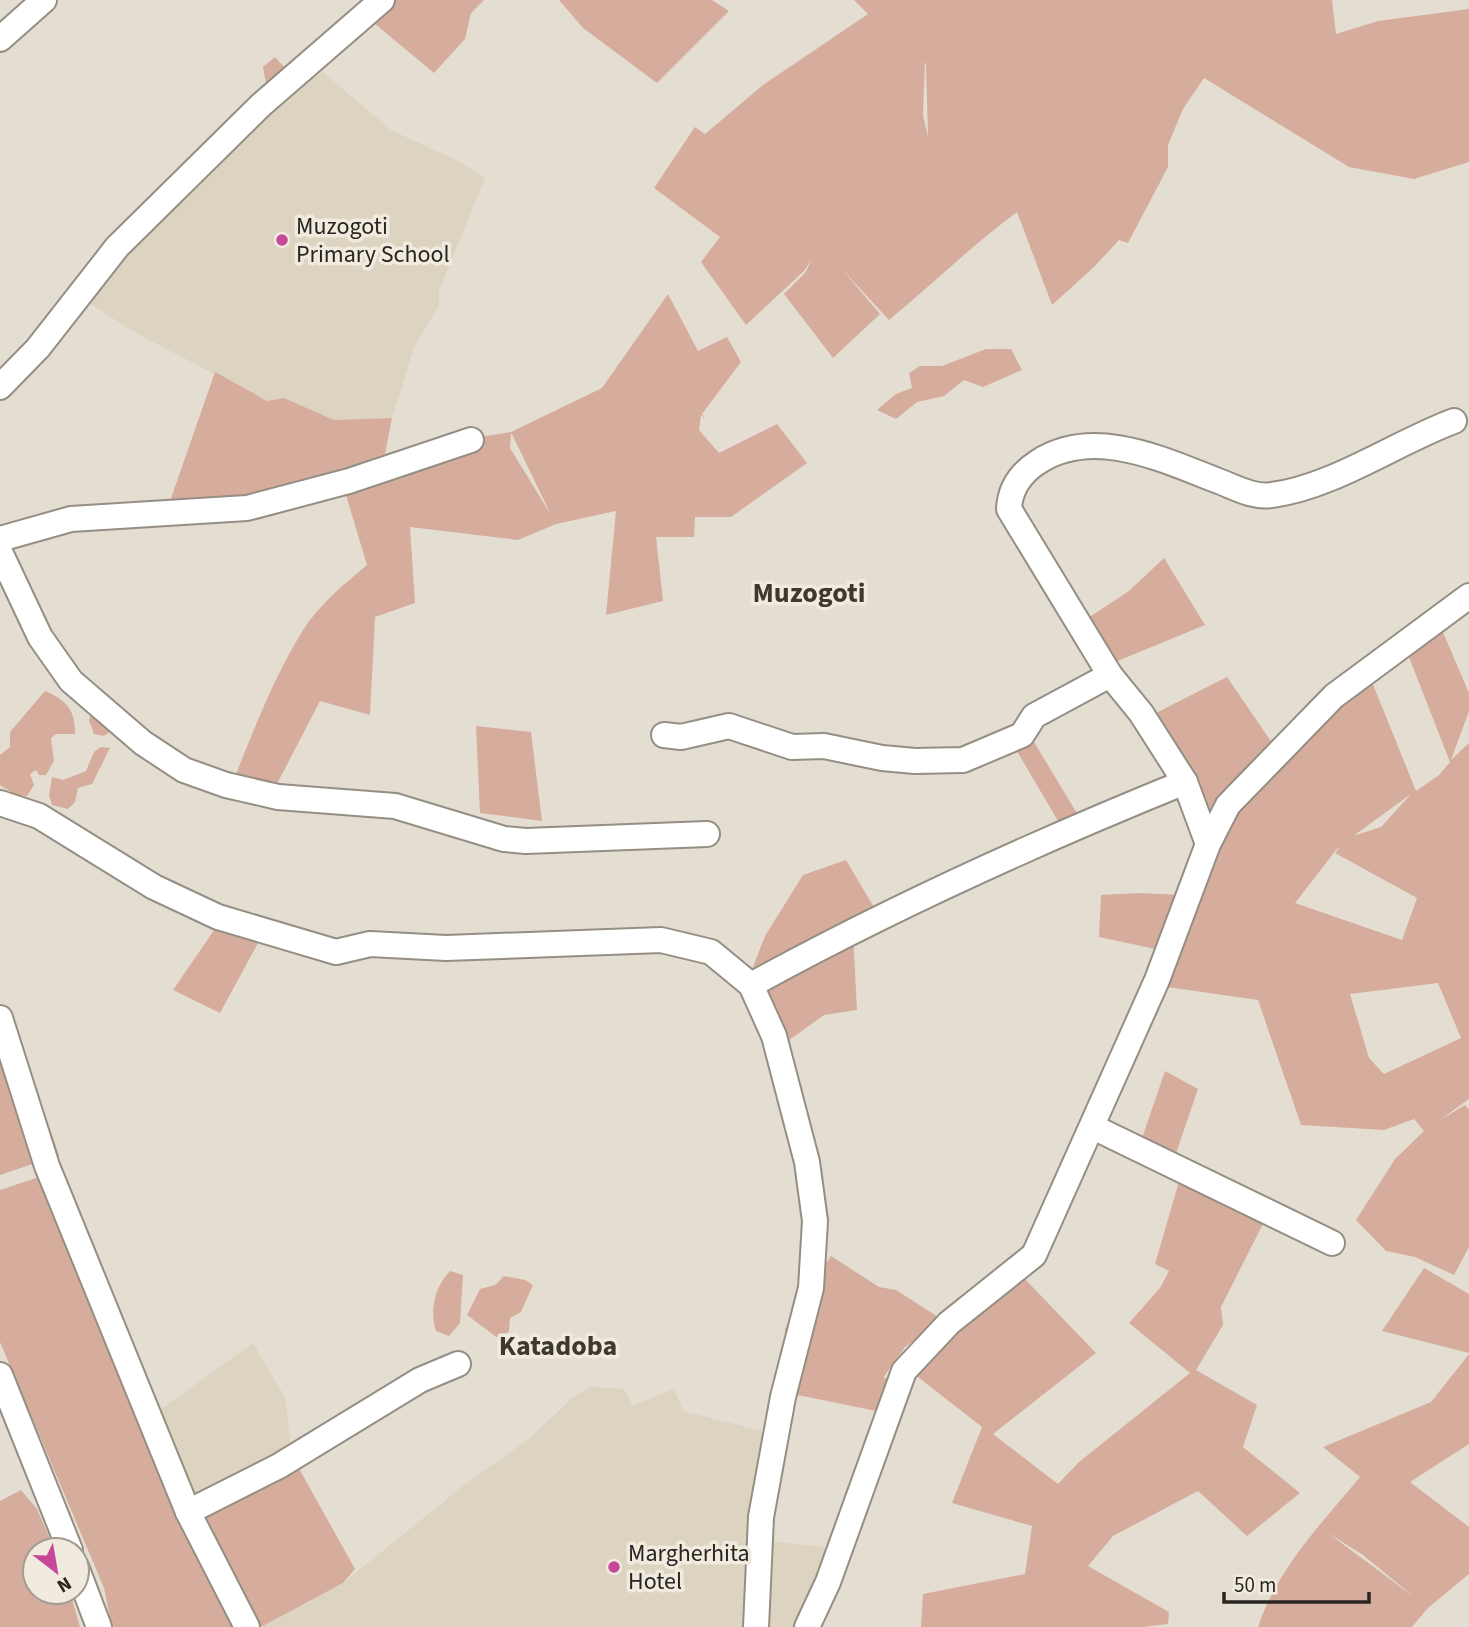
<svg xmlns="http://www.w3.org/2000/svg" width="1469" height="1627" viewBox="0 0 1469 1627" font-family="'Source Sans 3',sans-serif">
  <rect width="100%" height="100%" fill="#e4ded2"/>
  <!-- built -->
  <g fill="#ddd3c1">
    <polygon points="323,72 391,130 460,162 485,178 439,290 439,305 414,348 392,418 334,420 284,398 267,401 139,335 76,295 277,99"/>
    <polygon points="253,1343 285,1397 292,1455 198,1501 160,1410"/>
    <polygon points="591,1387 624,1389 633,1406 674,1389 683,1411 766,1432 748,1539 836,1548 801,1627 261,1627 343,1583 463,1486 529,1439 572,1398"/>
  </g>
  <!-- green -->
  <g fill="#d6ad9c" fill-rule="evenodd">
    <polygon points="394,0 484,0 471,13 465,39 434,73 375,24"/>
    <polygon points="559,0 712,0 729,11 657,83 583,28"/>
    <path d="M 854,0 L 1332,0 L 1336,34 L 1378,21 L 1469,9 L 1469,162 L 1414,179 L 1349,167 L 1204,78 L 1183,109 L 1168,145 L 1168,167 L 1128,243 L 1119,240 L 1094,267 L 1052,305 L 1017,212 C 971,246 933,284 889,320 L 841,268 L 880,314 L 833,358 L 784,294 L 805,273 L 812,259 L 804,271 L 746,325 L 701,262 L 720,237 L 654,188 L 695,127 L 705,134 L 763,85 L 868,14 ZM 925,63 L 926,63 L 928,137 L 923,115 Z"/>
    <polygon points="275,57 286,69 266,84 263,67"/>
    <path d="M 668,294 L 698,351 L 727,337 L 741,362 L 702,414 L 706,419 L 701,415 L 699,430 L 719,453 L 777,424 L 807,463 L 731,517 L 695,517 L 694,537 L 656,537 L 663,601 L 606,615 L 616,511 L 556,524 L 518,540 L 410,527 L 415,603 L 375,617 L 370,715 L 320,701 L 278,782 L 233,782 C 253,731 274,677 303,630 C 319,605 344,584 367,565 L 342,482 L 461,440 L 511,432 L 602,388 ZM 511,434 L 512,434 L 551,515 L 510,448 Z"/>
    <polygon points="986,349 1011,349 1022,370 983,387 964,380 944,396 917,402 896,419 877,410 896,394 912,388 909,373 920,366 942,366"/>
    <polygon points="215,372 267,401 284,398 334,420 392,418 385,454 295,487 247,497 169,504"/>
    <polygon points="1164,558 1205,625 1115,662 1088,618 1129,591"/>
    <path d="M 1439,623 L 1469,693 L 1469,711 L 1451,760 L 1469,743 L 1469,1099 L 1440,1120 L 1465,1105 L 1469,1109 L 1469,1247 L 1454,1275 L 1415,1257 L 1386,1251 L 1356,1220 L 1395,1159 L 1424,1131 L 1414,1119 L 1384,1130 L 1301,1125 L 1258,1000 L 1160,986 L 1214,865 L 1226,813 L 1368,672 L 1416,791 L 1439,775 L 1450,762 L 1405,647 ZM 1411,794 L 1381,827 L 1356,835 L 1356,834 ZM 1341,846 L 1335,853 L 1417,898 L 1402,940 L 1295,903 L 1336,850 ZM 1438,983 L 1461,1038 L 1384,1074 L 1369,1058 L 1350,994 Z"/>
    <polygon points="1227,677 1275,747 1212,832 1152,715"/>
    <path d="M 45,691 C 66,700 76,710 75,734 L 56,734 L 51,738 L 54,761 L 46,775 L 39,775 L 36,770 L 30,774 L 34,785 L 27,796 L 16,795 L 0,785 L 0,755 L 10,747 L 10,732 Z"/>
    <polygon points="94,707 115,728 104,736 94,734 89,720"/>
    <polygon points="1022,722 1090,835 1061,826 1008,736"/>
    <polygon points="476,726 531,732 542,821 480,813"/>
    <polygon points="101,747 110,748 92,784 78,788 75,802 68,809 52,805 49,795 52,777 63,780 86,771 94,752"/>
    <polygon points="846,860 875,909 849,919 752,978 751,972 765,936 803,875"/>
    <polygon points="1138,893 1183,895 1160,950 1099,937 1101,895"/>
    <polygon points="223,917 263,934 220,1013 173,990"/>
    <polygon points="853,933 857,1010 824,1015 781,1046 758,987"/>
    <polygon points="0,1009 34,1083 59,1155 0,1175"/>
    <polygon points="1165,1071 1198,1089 1173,1162 1140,1144"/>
    <polygon points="63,1169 198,1501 297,1465 355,1569 343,1583 261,1627 112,1627 104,1588 0,1342 0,1190"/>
    <polygon points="1180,1178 1266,1218 1221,1307 1223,1325 1196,1370 1257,1405 1243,1447 1300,1493 1247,1536 1198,1491 1113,1536 1088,1566 1169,1612 1168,1624 1143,1627 921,1627 923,1594 1025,1574 1032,1526 952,1503 982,1427 909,1370 1022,1276 1096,1353 993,1434 1058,1484 1079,1462 1190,1373 1129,1323 1160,1288 1169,1271 1155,1264"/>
    <polygon points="831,1256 879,1287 896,1290 943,1320 905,1347 883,1378 890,1378 881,1412 788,1393 785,1329"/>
    <polygon points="1424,1268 1469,1294 1469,1353 1382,1331"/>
    <path d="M 450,1271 L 463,1275 L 460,1323 L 449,1336 L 436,1331 C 429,1309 435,1287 450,1271 Z"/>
    <polygon points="504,1276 525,1280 533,1285 521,1312 510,1318 509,1331 499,1339 467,1315 480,1289 495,1285"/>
    <path d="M 1469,1354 L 1469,1444 L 1410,1482 L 1469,1527 L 1469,1574 L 1428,1608 L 1412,1627 L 1258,1627 C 1277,1569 1321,1524 1360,1477 L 1323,1447 L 1431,1402 ZM 1328,1533 L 1363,1555 L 1414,1597 Z"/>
    <polygon points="21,1490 37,1509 55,1550 35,1550 35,1592 70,1592 80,1627 0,1627 0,1501"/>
  </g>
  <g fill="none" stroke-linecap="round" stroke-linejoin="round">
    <defs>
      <g id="minor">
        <polyline points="0,39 44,0"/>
        <polyline points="0,387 38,348 117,247 261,105 382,0"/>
        <polyline points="0,539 71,519 247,508 349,481 471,440"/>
        <polyline points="0,552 40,637 71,681 143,743 184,770 226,785 278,797 395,806 504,839 526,841 707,834"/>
        <polyline points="664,735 681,737 729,726 792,747 824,746 882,758 915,761 963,760 1022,735 1034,716 1110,675"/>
        <polyline points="0,803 39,816 154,887 218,917 336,952 370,944 446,948 661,940 711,952 751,985 774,1036 807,1162 815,1221 811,1288 783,1397 761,1517 756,1627"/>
        <polyline points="1208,844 1228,805 1334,696 1469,596"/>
        <path d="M 751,985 C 891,908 1037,842 1185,782"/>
        <polyline points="0,1018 47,1166 188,1512 247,1627"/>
        <polyline points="1093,1127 1332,1243"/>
        <polyline points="0,1375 70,1550"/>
        <polyline points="188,1512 279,1466 420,1380 458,1364"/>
        <polyline points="77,1569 99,1627"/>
        <path d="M 807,1627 L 828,1582 L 904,1371 L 949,1323 L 1034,1255 L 1157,980 L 1208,844 L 1185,782 L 1141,713 L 1110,675 L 1009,509 C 1010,488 1021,473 1038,462 C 1095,425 1165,461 1221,482 C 1236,488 1255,498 1272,495 C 1333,487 1395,443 1454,421"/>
      </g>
    </defs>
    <!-- minor casing -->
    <use href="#minor" stroke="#948e83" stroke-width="28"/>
    <!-- minor -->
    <use href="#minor" stroke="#fff" stroke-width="24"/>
  </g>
  <!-- markers -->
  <g fill="#c54998" stroke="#f1ebdf" stroke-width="2.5">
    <circle cx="282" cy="240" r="7"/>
    <circle cx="614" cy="1567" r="7"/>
  </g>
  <g text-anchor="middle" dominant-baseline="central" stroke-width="7" stroke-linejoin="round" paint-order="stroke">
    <!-- poi labels -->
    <g font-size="24" fill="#282521" stroke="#f1ebdf" text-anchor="start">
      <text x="296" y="226">Muzogoti<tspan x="296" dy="28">Primary School</tspan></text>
      <text x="628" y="1553">Margherhita<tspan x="628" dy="28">Hotel</tspan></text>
    </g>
    <!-- quarter labels -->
    <g font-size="28" font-weight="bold" fill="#3e3930" stroke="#f1ebdf">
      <text x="809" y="593">Muzogoti</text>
      <text x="558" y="1346">Katadoba</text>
    </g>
  </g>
  <!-- north arrow -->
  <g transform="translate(56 1571) rotate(149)"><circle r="33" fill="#f1ebdf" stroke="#a19c93" stroke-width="2"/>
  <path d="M0-5L12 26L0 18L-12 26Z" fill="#c54998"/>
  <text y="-10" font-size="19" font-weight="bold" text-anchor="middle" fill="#282521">N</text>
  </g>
  <!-- scale -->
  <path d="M1224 1592v10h145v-10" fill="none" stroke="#282521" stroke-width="3.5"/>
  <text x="1234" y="1592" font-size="21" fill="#282521" stroke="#f1ebdf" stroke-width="5" paint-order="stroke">50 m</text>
</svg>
